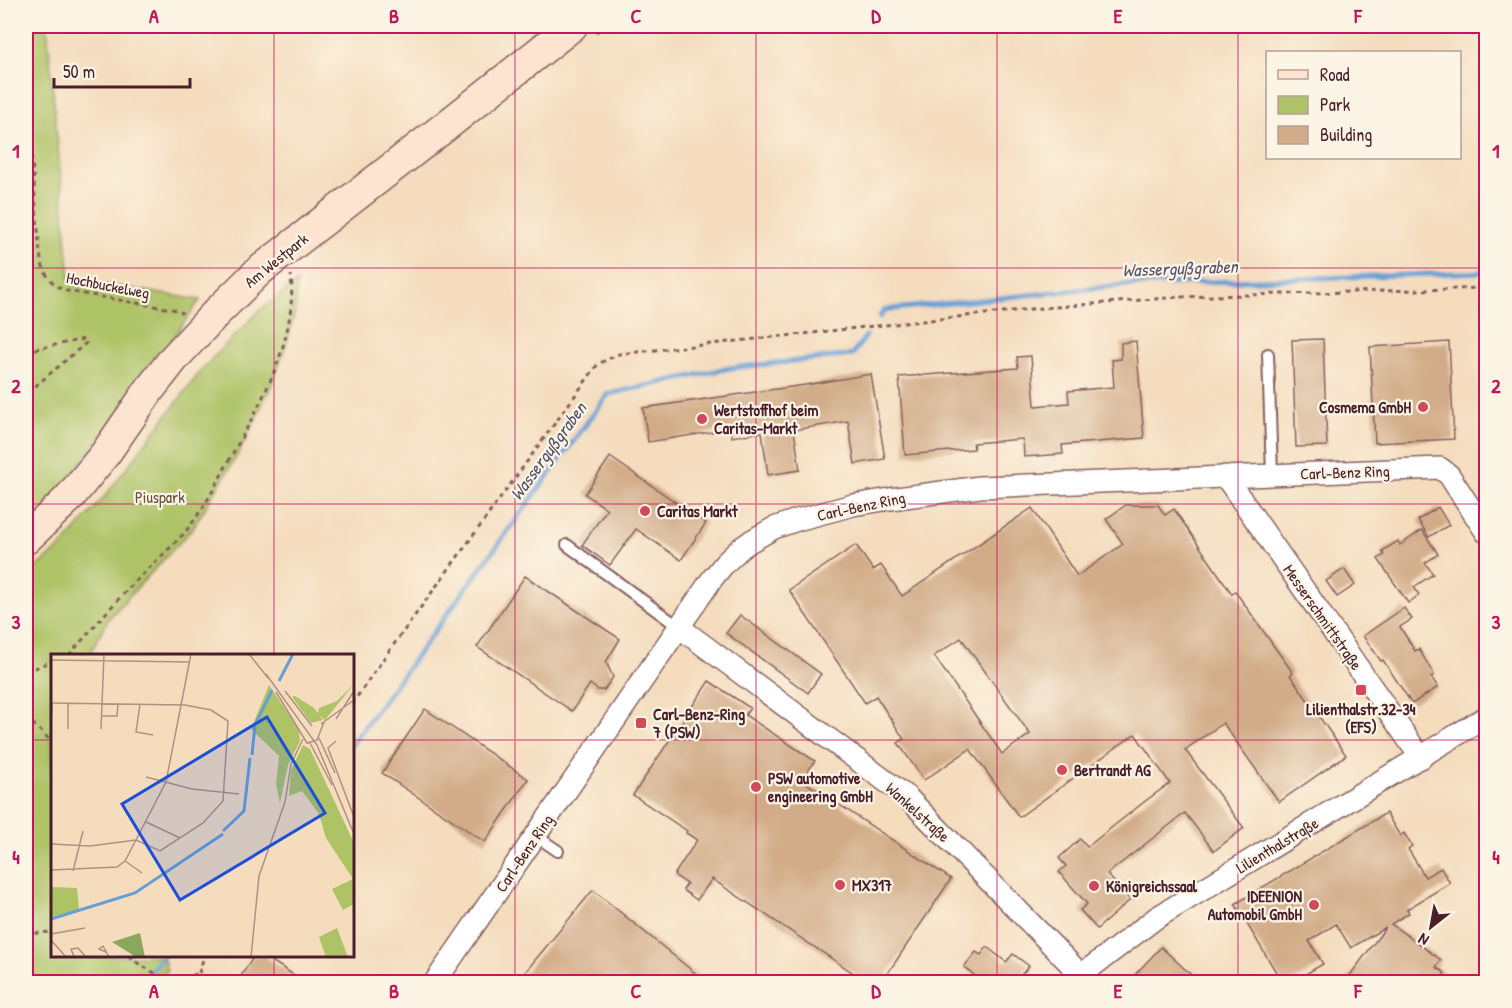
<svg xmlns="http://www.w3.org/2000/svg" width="1512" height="1008" viewBox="0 0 1512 1008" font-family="'Patrick Hand',sans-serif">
  <rect width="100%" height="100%" fill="#fcf5e5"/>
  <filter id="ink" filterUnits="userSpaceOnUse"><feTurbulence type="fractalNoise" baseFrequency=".0167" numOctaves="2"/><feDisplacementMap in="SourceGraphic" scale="12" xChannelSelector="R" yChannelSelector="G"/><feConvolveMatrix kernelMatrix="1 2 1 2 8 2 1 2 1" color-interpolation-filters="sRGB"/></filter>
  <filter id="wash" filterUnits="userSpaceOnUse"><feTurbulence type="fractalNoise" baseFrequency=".008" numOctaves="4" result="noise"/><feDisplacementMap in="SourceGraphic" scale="24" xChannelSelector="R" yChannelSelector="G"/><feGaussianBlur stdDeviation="1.35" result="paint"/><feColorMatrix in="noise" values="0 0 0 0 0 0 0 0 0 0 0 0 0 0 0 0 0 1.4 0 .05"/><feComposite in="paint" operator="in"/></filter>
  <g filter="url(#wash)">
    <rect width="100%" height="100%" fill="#f4dcbd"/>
    <!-- green -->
    <g fill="#aec266" stroke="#7c7048" stroke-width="1.5">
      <polygon points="26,26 47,26 70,279 200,300 127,403 58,492 26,521"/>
      <polygon points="297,282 295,311 288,340 273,382 240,451 192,529 109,618 90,653 91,655 52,656 52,956 163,956 167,971 152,980 155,982 26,982 26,576 62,546 106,495 203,368 260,310"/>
    </g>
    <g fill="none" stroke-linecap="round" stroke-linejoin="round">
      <!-- stream -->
      <g stroke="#669fd5" stroke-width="5">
        <polyline points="880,317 884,310 1124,285 1486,272"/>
        <polyline points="352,744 608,394 730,368 852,355 866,336"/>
        <polyline points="142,982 163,956"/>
      </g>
    </g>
    <g id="blocks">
      <!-- building -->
      <g fill="#d2ac88" fill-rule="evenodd">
        <polygon points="1323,339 1327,446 1296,447 1292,340"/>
        <polygon points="1136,341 1144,438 1062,445 1063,454 1024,457 1023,439 973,443 974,449 905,455 899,377 1018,368 1017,357 1031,356 1035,406 1069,403 1068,391 1114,387 1112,360 1121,359 1121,343"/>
        <polygon points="1449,342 1454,439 1375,443 1370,347"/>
        <polygon points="871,374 885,459 855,464 848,421 794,430 800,470 768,475 762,432 732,437 731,429 648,442 643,408 805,385"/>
        <polygon points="610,457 706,523 681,560 636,529 610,565 582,545 607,509 585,494"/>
        <path d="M 1126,505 L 1158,505 L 1165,515 L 1174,509 L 1232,594 L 1235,591 L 1293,673 L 1290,675 L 1346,755 L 1279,802 L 1223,723 L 1185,750 L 1244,828 L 1214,851 L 1185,813 L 1107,874 L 1130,900 L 1097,929 L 1080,910 L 1087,904 L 1059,872 L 1066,866 L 1059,858 L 1080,839 L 1087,847 L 1144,802 L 1170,783 L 1135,734 L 1019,817 L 970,749 L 924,780 L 898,743 L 904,739 L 876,696 L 865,703 L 789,590 L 856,545 L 873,570 L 881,565 L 902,596 L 1032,508 L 1077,576 L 1123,544 L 1106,519 ZM 961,638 L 1030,734 L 1002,754 L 934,656 Z"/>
        <polygon points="1438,507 1449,525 1429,537 1418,520"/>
        <polygon points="1422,530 1438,554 1425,563 1433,574 1414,587 1419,595 1408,603 1378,559 1384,555 1382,551 1398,541 1400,545"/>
        <polygon points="1344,569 1355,585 1337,597 1326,581"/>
        <polygon points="525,576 620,639 606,662 613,677 604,690 598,690 590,684 572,711 477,647"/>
        <polygon points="1404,608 1412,619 1400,627 1415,651 1419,649 1434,675 1431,677 1438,687 1412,704 1383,660 1381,661 1363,636"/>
        <polygon points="740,615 821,674 808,693 726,633"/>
        <polygon points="709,681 750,708 745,715 815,761 802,780 951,879 882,982 867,982 712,879 697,900 683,890 687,884 674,875 697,840 686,833 687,831 633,795"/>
        <polygon points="425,709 528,779 485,842 382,773"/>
        <polygon points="1386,813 1400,836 1404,833 1412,846 1408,849 1425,877 1441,868 1450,883 1407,909 1409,913 1391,924 1441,960 1436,967 1445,973 1439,982 1345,982 1386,927 1351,948 1336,924 1309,941 1323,964 1292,982 1282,982 1235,904"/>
        <polygon points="593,890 706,982 517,982"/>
        <polygon points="987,947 1006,962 1013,954 1029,966 1015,982 983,982 964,967 976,952 981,955"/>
        <polygon points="1161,947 1199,982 1128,982"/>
        <polygon points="254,956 264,956 305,982 237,982"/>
      </g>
    </g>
  </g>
  <g filter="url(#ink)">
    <use href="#blocks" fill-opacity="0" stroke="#86615e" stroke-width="1.5"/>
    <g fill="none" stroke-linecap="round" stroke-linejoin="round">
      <defs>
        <g id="lane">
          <polyline points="1268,354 1272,474"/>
          <polyline points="567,545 679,627"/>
          <polyline points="536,836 558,851"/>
        </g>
        <g id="street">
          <polyline points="1225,476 1421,758"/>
          <polyline points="679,627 907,797 1088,982"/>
          <polyline points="435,982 712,579 725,563 741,548 751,541 774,528 797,520 853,505 890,499 980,487 1440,468 1449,475 1486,532"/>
          <polyline points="1074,982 1081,975 1156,918 1486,717"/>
        </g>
        <polyline id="secondary" points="26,539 69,498 105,454 150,389 175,357 217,312 259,271 451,122 572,26"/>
      </defs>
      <!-- lane casing -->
      <use href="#lane" stroke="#86615e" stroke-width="14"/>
      <!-- street casing -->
      <use href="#street" stroke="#86615e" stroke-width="24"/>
      <!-- secondary casing -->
      <use href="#secondary" stroke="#86615e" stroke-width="33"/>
      <!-- path -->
      <g stroke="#86615e" stroke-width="3" stroke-dasharray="4.5 4.5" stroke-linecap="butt">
        <polyline points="596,32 604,26"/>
        <polyline points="26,39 26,26"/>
        <path d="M 26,58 L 26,93 L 40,254 C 43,272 49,284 67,291 L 177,310 L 183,313"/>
        <polyline points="26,351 84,339 86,343 26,394"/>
        <path d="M 71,656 L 71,653 C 92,629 113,604 136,581 C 153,563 174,546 190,526 C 207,504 219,479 232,455 C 263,399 297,340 291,275"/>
        <polyline points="26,672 52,661"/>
        <polyline points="352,704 384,658 598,364 619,354 1031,309 1179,297 1486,288"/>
        <polyline points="26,717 52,742"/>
        <polyline points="26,934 52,932"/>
        <polyline points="129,956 136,962 168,981 173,982 199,973 204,982"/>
        <polyline points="199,973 204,956"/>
      </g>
      <!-- lane -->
      <use href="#lane" stroke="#fff" stroke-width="10"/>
      <!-- street -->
      <use href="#street" stroke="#fff" stroke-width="21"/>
      <!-- secondary -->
      <use href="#secondary" stroke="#fde4d1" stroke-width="30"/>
    </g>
  </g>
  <!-- grid -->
  <path fill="none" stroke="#c2185b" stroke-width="1.5" stroke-opacity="0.55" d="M 274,26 L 274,656M 515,26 L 515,982M 756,26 L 756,982M 997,26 L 997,982M 1238,26 L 1238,982M 26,268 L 1486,268M 26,504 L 1486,504M 26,740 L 52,740M 352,740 L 1486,740M 274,956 L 274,982"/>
  <!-- markers -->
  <g fill="#d1495b" stroke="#fcf5e5" stroke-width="2">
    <circle cx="1423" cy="407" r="6"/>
    <circle cx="702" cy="419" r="6"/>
    <circle cx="645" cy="511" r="6"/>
    <rect x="1355" y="684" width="12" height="12" rx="3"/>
    <rect x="635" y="717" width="12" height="12" rx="3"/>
    <circle cx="1062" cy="770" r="6"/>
    <circle cx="756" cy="787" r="6"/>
    <circle cx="840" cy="885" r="6"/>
    <circle cx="1094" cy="886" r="6"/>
    <circle cx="1314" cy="905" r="6"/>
  </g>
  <g text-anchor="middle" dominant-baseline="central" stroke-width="4.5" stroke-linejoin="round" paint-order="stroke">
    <!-- street labels -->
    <g font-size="16" fill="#4a1f2b" stroke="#fcf5e5">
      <text transform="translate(276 260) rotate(-39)">Am Westpark</text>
      <text transform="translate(108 285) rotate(11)">Hochbuckelweg</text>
      <text transform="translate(1345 472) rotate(-2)">Carl-Benz Ring</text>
      <text transform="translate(861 506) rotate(-12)">Carl-Benz Ring</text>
      <text transform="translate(1323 617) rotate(55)">Messerschmittstraße</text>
      <text transform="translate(918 812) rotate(42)">Wankelstraße</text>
      <text transform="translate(1277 845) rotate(-31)">Lilienthalstraße</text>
      <text transform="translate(524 853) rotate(-56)">Carl-Benz Ring</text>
    </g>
    <!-- poi labels -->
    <g font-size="16" font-weight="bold" fill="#4a1f2b" stroke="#fcf5e5" text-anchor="start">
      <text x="1411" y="407" text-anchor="end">Cosmema GmbH</text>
      <text x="714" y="410">Wertstoffhof beim<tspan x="714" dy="18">Caritas-Markt</tspan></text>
      <text x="657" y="511">Caritas Markt</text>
      <text x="1361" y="709" text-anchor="middle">Lilienthalstr.32-34<tspan x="1361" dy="18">(EFS)</tspan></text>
      <text x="653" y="714">Carl-Benz-Ring<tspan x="653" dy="18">7 (PSW)</tspan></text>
      <text x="1074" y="770">Bertrandt AG</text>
      <text x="768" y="778">PSW automotive<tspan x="768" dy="18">engineering GmbH</tspan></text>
      <text x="852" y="885">MX317</text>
      <text x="1106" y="886">Königreichssaal</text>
      <text x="1302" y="896" text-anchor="end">IDEENION<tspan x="1302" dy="18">Automobil GmbH</tspan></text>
    </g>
    <!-- park labels -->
    <g font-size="16" fill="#68503d" stroke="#fcf5e5">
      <text x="160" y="497">Piuspark</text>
    </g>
    <!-- water labels -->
    <g font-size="18" font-style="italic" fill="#55526f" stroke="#fcf5e5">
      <text transform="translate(1180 268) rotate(-2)">Wassergußgraben</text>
      <text transform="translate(548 451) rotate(-54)">Wassergußgraben</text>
    </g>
  </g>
  <!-- overview -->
  <g transform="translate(51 654)">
    <rect width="303" height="303" fill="#f4dcbd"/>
    <path d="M 303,30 L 274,66 L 267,60 L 268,54 L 286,47 ZM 218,31 L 248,76 L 249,87 L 237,111 L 229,149 L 225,130 L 228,102 L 200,75 ZM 244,42 L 263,54 L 272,66 L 260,69 L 241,43 ZM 252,91 L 259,95 L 303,189 L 303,250 L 292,256 L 281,235 L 302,225 L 275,184 L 268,160 L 251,137 L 238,142 L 240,116 ZM 0,233 L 26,234 L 28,256 L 0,263 ZM 286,274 L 297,303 L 275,303 L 268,283 Z" fill="#aec266"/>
    <path d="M 89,279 L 94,303 L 85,303 L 61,288 Z" fill="#8aa85b"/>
    <path fill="none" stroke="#669fd5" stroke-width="3" d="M 228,27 L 242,0M 201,101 L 204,71 L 221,36M 172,177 L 193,157 L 199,104M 0,265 L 84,239 L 172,180"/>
    <path fill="none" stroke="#b09083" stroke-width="1.5" d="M 198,0 L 217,24M 0,6 L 139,8M 215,20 L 266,91 L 303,180M 234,37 L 261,72M 225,38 L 256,89 L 266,86 L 273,68M 0,49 L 134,51 L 160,56 L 177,67 L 172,147 L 152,169 L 109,197 L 85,186 L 39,192 L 0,190M 89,50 L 85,78 L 102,81M 50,62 L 66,62 L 67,50M 285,65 L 303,37M 270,70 L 303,46M 0,71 L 1,49M 17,75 L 17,49M 50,75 L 53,0M 268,84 L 284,119M 285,87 L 277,94 L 303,163M 259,89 L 281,131M 95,123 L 141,135 L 188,140M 95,168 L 129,184M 74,207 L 91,219M 0,216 L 66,213 L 74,207 L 115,128 L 140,0M 22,217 L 32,177M 0,280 L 34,274M 0,286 L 15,303M 55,298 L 48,295 L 52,292 L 58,303M 23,303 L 20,295 L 27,294 L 35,303M 200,303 L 208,222 L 234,148 L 240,110 L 252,85"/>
    <path fill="#1d4ed8" fill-opacity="0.15" stroke="#1d4ed8" stroke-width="3" d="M 216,63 L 274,159 L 129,246 L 71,150 Z"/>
    <rect width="303" height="303" fill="none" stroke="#4a1f2b" stroke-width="3"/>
  </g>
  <!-- margin -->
  <rect width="1512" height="1008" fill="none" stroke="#fcf5e5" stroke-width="66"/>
  <!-- legend -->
  <rect x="1266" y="51" width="195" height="108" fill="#fcf5e5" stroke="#b59f9b" stroke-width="1.5"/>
  <rect x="1278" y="70" width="30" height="9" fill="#fde4d1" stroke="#b59f9b" stroke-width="1.5"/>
  <text x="1320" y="81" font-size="18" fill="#4a1f2b">Road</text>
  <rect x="1278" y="96" width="30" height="18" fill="#aec266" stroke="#b59f9b" stroke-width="1.5"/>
  <text x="1320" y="111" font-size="18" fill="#4a1f2b">Park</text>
  <rect x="1278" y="126" width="30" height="18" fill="#d2ac88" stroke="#b59f9b" stroke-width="1.5"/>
  <text x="1320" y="141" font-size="18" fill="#4a1f2b">Building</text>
  <!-- north arrow -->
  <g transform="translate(1431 927) rotate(211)" stroke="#fcf5e5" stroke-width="4.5" paint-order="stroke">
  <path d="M0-4.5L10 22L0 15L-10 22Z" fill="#4a1f2b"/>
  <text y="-9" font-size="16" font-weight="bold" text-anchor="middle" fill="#4a1f2b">N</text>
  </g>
  <!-- scale -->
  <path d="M54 78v9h136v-9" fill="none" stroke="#4a1f2b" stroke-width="3"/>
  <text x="63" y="78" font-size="18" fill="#4a1f2b" stroke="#fcf5e5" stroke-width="4.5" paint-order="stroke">50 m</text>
  <rect x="33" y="33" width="1446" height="942" fill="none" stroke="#c2185b" stroke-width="2"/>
  <g font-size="20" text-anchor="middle" font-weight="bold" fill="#c2185b">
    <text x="154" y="23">A</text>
    <text x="394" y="23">B</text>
    <text x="636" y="23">C</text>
    <text x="876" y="23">D</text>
    <text x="1118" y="23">E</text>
    <text x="1358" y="23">F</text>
    <text x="16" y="158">1</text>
    <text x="1496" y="158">1</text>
    <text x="16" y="393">2</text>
    <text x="1496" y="393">2</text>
    <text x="16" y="629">3</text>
    <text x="1496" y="629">3</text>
    <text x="16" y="864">4</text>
    <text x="1496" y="864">4</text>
    <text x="154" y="998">A</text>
    <text x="394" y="998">B</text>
    <text x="636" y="998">C</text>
    <text x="876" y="998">D</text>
    <text x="1118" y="998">E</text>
    <text x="1358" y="998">F</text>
  </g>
</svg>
